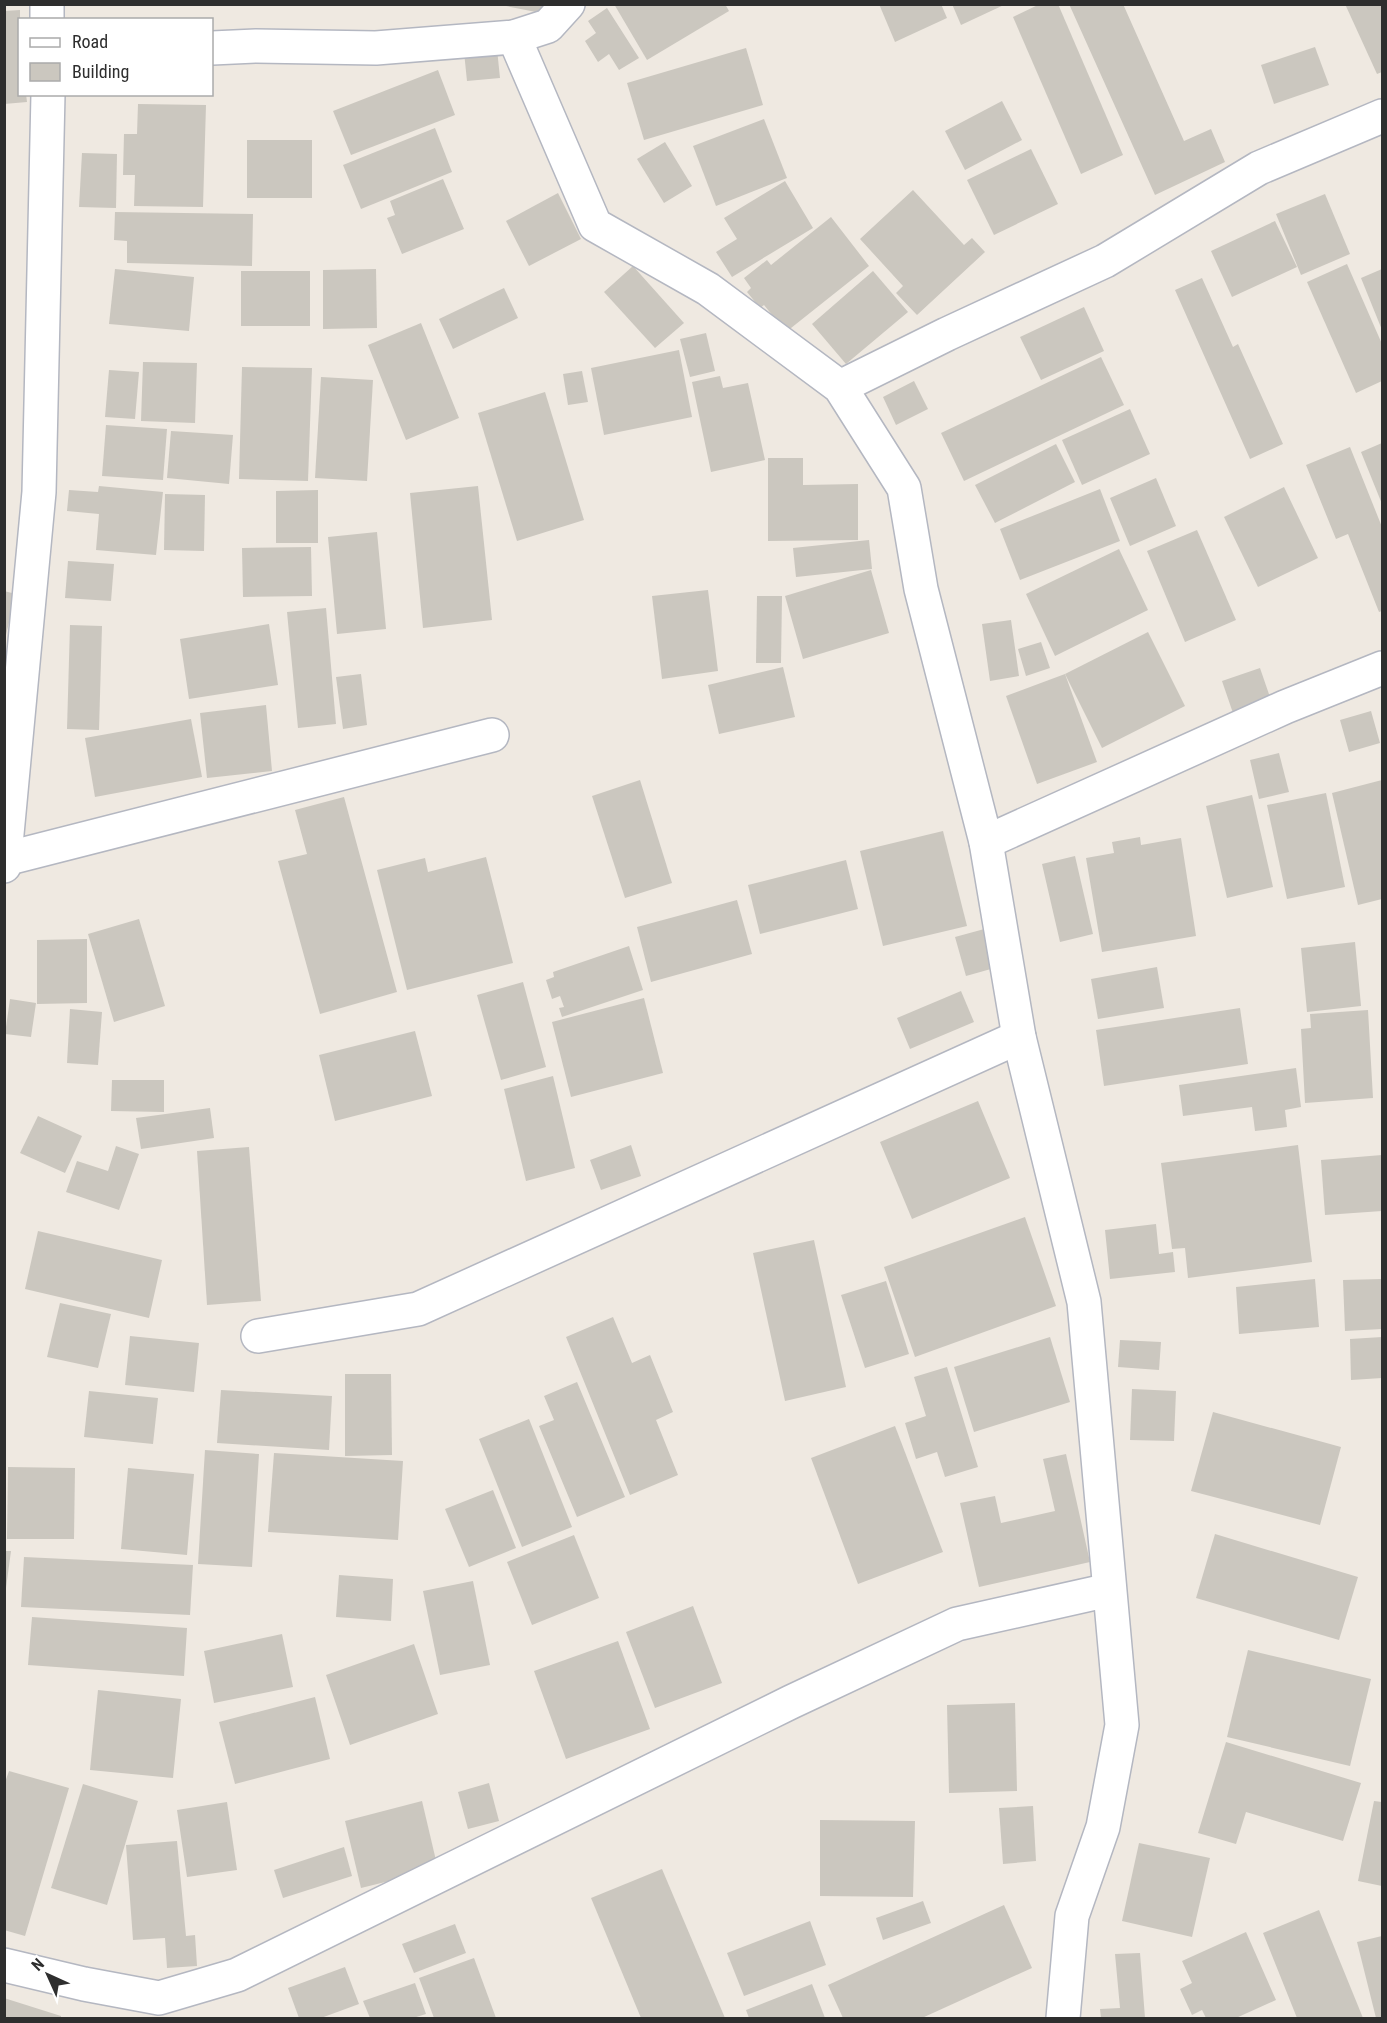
<svg xmlns="http://www.w3.org/2000/svg" width="1387" height="2023" viewBox="0 0 1387 2023" font-family="'Roboto Condensed',sans-serif">
  <rect width="100%" height="100%" fill="#efe9e1"/>
  <!-- building -->
  <g fill="#cbc7bf">
    <polygon points="614,4 725,4 729,11 647,60"/>
    <polygon points="879,4 941,4 947,18 895,42"/>
    <polygon points="952,4 1006,4 961,25"/>
    <polygon points="1040,4 1058,4 1123,155 1081,174 1013,17"/>
    <polygon points="1069,4 1123,4 1184,141 1211,129 1225,162 1155,195"/>
    <polygon points="1345,4 1382,4 1382,72 1377,74"/>
    <polygon points="501,5 548,5 546,14"/>
    <polygon points="607,8 639,58 619,70 609,54 598,62 585,41 596,33 588,21"/>
    <polygon points="20,10 20,94 26,94 27,102 4,104 4,11"/>
    <polygon points="1315,47 1329,85 1274,104 1261,65"/>
    <polygon points="746,48 763,105 644,140 627,83"/>
    <polygon points="497,49 500,78 467,81 464,52"/>
    <polygon points="438,70 455,115 351,155 333,111"/>
    <polygon points="1002,101 1022,140 965,170 945,131"/>
    <polygon points="138,104 206,105 203,207 134,206 135,175 123,175 124,134 137,134"/>
    <polygon points="764,119 787,178 716,206 693,146"/>
    <polygon points="435,128 452,172 361,209 343,165"/>
    <rect x="247" y="140" width="65" height="58"/>
    <polygon points="665,142 692,186 664,203 637,159"/>
    <polygon points="1031,149 1058,204 994,235 967,180"/>
    <polygon points="82,153 117,154 116,208 79,207"/>
    <polygon points="443,179 464,229 402,254 387,218 395,215 390,201"/>
    <polygon points="785,181 813,228 732,277 716,252 737,239 724,218"/>
    <polygon points="913,190 964,245 972,238 985,252 917,315 896,293 903,286 860,239"/>
    <polygon points="558,193 581,239 529,266 506,221"/>
    <polygon points="1325,194 1350,254 1301,275 1276,214"/>
    <polygon points="115,212 253,214 252,266 127,263 127,241 114,240"/>
    <polygon points="831,217 869,266 786,332 764,305 760,308 747,292 751,288 744,278 767,260 771,265"/>
    <polygon points="1275,221 1297,267 1232,297 1211,251"/>
    <polygon points="1347,264 1382,344 1382,381 1356,393 1307,282"/>
    <polygon points="633,266 684,323 655,348 604,292"/>
    <polygon points="115,269 194,277 189,331 109,324"/>
    <polygon points="376,269 377,328 323,329 323,270"/>
    <polygon points="1382,269 1382,330 1361,278"/>
    <rect x="241" y="271" width="69" height="55"/>
    <polygon points="873,271 908,312 846,364 812,324"/>
    <polygon points="1202,278 1233,347 1238,344 1283,444 1250,459 1175,290"/>
    <polygon points="504,288 518,318 453,349 439,319"/>
    <polygon points="1084,307 1104,351 1041,380 1020,337"/>
    <polygon points="421,323 459,418 406,440 368,345"/>
    <polygon points="706,333 715,371 690,377 680,339"/>
    <polygon points="679,350 692,417 604,435 591,368"/>
    <polygon points="1101,357 1124,405 964,481 941,433"/>
    <polygon points="143,362 197,363 195,423 141,421"/>
    <polygon points="242,367 312,368 308,481 239,479"/>
    <polygon points="109,370 139,372 135,419 105,417"/>
    <polygon points="582,371 588,402 568,405 563,374"/>
    <polygon points="720,376 723,388 748,383 765,460 711,472 692,382"/>
    <polygon points="321,377 373,380 367,481 315,478"/>
    <polygon points="914,381 928,409 896,425 883,397"/>
    <polygon points="545,392 584,520 517,541 478,413"/>
    <polygon points="1130,409 1150,454 1082,485 1062,440"/>
    <polygon points="106,425 167,429 163,480 102,476"/>
    <polygon points="171,431 233,435 229,484 167,478"/>
    <polygon points="1382,443 1382,504 1361,452"/>
    <polygon points="1056,444 1075,482 995,523 975,485"/>
    <polygon points="1350,447 1382,527 1382,611 1379,612 1348,534 1336,539 1306,465"/>
    <polygon points="768,458 803,458 803,485 858,484 858,540 768,541"/>
    <polygon points="1156,478 1176,526 1130,546 1110,498"/>
    <polygon points="99,486 163,492 156,555 96,550 99,514 67,511 69,490 98,492"/>
    <polygon points="478,486 492,620 423,628 410,493"/>
    <polygon points="1284,487 1318,558 1258,587 1224,517"/>
    <polygon points="1100,489 1120,541 1020,580 1000,529"/>
    <polygon points="318,490 318,543 276,543 276,491"/>
    <polygon points="165,494 205,495 204,551 164,550"/>
    <polygon points="1197,530 1236,620 1185,642 1147,551"/>
    <polygon points="377,532 386,629 337,634 328,537"/>
    <polygon points="869,540 872,569 796,577 793,548"/>
    <polygon points="311,547 312,596 243,597 242,548"/>
    <polygon points="1119,549 1148,610 1055,656 1026,594"/>
    <polygon points="68,561 114,564 111,601 65,598"/>
    <polygon points="871,570 889,633 803,659 785,596"/>
    <polygon points="708,590 718,671 662,679 652,596"/>
    <polygon points="4,591 16,594 5,639 4,639"/>
    <polygon points="757,596 782,596 781,663 756,663"/>
    <polygon points="326,608 336,724 298,728 287,612"/>
    <polygon points="1011,620 1019,676 990,681 982,624"/>
    <polygon points="269,624 278,685 189,699 180,639"/>
    <polygon points="70,625 102,626 99,730 67,729"/>
    <polygon points="1148,632 1185,706 1102,748 1065,674"/>
    <polygon points="1041,642 1050,668 1026,676 1018,649"/>
    <polygon points="783,667 795,717 719,734 708,685"/>
    <polygon points="1260,668 1272,703 1234,716 1222,681"/>
    <polygon points="361,674 367,725 343,729 336,677"/>
    <polygon points="1065,674 1097,762 1037,784 1006,696"/>
    <polygon points="266,705 272,771 207,778 200,713"/>
    <polygon points="1371,711 1380,743 1349,752 1340,720"/>
    <polygon points="191,719 202,777 95,797 85,738"/>
    <polygon points="1279,753 1289,792 1259,799 1250,760"/>
    <polygon points="640,780 672,883 625,898 592,796"/>
    <polygon points="1382,780 1382,899 1358,905 1332,793"/>
    <polygon points="1326,793 1345,887 1287,899 1267,805"/>
    <polygon points="1252,795 1273,887 1227,898 1206,806"/>
    <polygon points="344,797 397,992 320,1014 278,861 307,854 295,810"/>
    <polygon points="943,831 967,926 883,946 860,851"/>
    <polygon points="1140,837 1141,845 1181,838 1196,936 1102,952 1086,858 1114,853 1112,842"/>
    <polygon points="1075,856 1093,934 1060,942 1042,864"/>
    <polygon points="486,857 513,963 407,990 377,870 425,858 428,872"/>
    <polygon points="846,860 858,909 760,934 748,885"/>
    <polygon points="737,900 752,954 651,982 637,927"/>
    <polygon points="139,919 165,1006 114,1022 88,934"/>
    <polygon points="988,928 998,967 966,976 955,937"/>
    <polygon points="87,939 87,1003 37,1004 37,940"/>
    <polygon points="1355,942 1361,1006 1307,1012 1301,948"/>
    <polygon points="629,946 643,990 562,1017 559,1008 564,1007 560,996 552,999 546,980 554,977 553,972"/>
    <polygon points="1157,967 1164,1008 1098,1019 1091,979"/>
    <polygon points="523,982 546,1067 501,1080 477,995"/>
    <polygon points="961,991 974,1022 910,1049 897,1018"/>
    <polygon points="644,998 663,1073 571,1097 552,1022"/>
    <polygon points="10,999 36,1003 31,1037 5,1034"/>
    <polygon points="1240,1008 1248,1064 1104,1086 1096,1030"/>
    <polygon points="70,1009 102,1012 98,1065 67,1063"/>
    <polygon points="1368,1010 1373,1098 1305,1103 1301,1029 1311,1028 1310,1014"/>
    <polygon points="415,1031 432,1096 335,1121 319,1055"/>
    <polygon points="1296,1068 1301,1107 1285,1110 1287,1127 1255,1131 1252,1107 1183,1116 1179,1085"/>
    <polygon points="553,1076 575,1168 526,1181 504,1089"/>
    <polygon points="112,1080 164,1080 164,1112 111,1111"/>
    <polygon points="978,1101 1010,1178 912,1219 880,1142"/>
    <polygon points="210,1108 214,1138 141,1149 136,1118"/>
    <polygon points="38,1116 82,1136 65,1173 20,1153"/>
    <polygon points="631,1145 641,1176 601,1190 590,1160"/>
    <polygon points="1298,1145 1312,1262 1188,1278 1185,1248 1172,1249 1161,1163"/>
    <polygon points="116,1146 139,1154 119,1210 66,1192 77,1161 108,1171"/>
    <polygon points="249,1147 261,1301 207,1305 197,1151"/>
    <polygon points="1382,1155 1382,1211 1325,1215 1321,1160"/>
    <polygon points="1025,1217 1056,1306 915,1357 884,1267"/>
    <polygon points="1156,1224 1159,1254 1173,1252 1175,1272 1110,1279 1105,1230"/>
    <polygon points="38,1231 162,1260 149,1318 25,1289"/>
    <polygon points="814,1240 846,1387 785,1401 753,1253"/>
    <polygon points="1315,1279 1319,1327 1239,1334 1236,1287"/>
    <polygon points="1382,1279 1382,1329 1345,1331 1343,1280"/>
    <polygon points="886,1281 909,1354 865,1368 841,1295"/>
    <polygon points="60,1303 111,1314 98,1368 47,1357"/>
    <polygon points="613,1317 632,1363 650,1355 673,1412 656,1420 678,1475 630,1495 566,1337"/>
    <polygon points="130,1336 199,1343 194,1392 125,1385"/>
    <polygon points="1050,1337 1070,1402 974,1432 954,1367"/>
    <polygon points="1382,1337 1382,1378 1351,1380 1350,1339"/>
    <polygon points="1120,1340 1161,1342 1159,1370 1118,1367"/>
    <polygon points="947,1367 978,1467 945,1477 937,1452 916,1459 905,1423 926,1416 914,1377"/>
    <polygon points="345,1374 391,1374 392,1455 345,1456"/>
    <polygon points="577,1382 625,1497 577,1517 539,1426 554,1420 544,1396"/>
    <polygon points="1132,1389 1176,1391 1174,1441 1130,1440"/>
    <polygon points="221,1390 332,1396 329,1450 217,1443"/>
    <polygon points="89,1391 158,1398 153,1444 84,1437"/>
    <polygon points="1213,1412 1341,1447 1320,1525 1191,1491"/>
    <polygon points="529,1419 572,1527 522,1547 479,1439"/>
    <polygon points="895,1426 943,1552 858,1584 811,1458"/>
    <polygon points="205,1450 259,1454 252,1567 198,1564"/>
    <polygon points="274,1453 403,1461 398,1540 268,1532"/>
    <polygon points="1066,1454 1090,1562 979,1587 960,1503 995,1496 1001,1523 1055,1511 1043,1459"/>
    <polygon points="8,1467 75,1468 74,1539 7,1539"/>
    <polygon points="128,1468 194,1474 187,1555 121,1549"/>
    <polygon points="493,1490 516,1548 469,1567 445,1509"/>
    <polygon points="1215,1534 1358,1577 1339,1640 1196,1598"/>
    <polygon points="574,1535 599,1598 532,1625 507,1562"/>
    <polygon points="4,1551 11,1551 6,1588 4,1588"/>
    <polygon points="24,1557 193,1565 190,1615 21,1607"/>
    <polygon points="339,1575 393,1579 391,1621 336,1617"/>
    <polygon points="473,1581 490,1665 440,1675 423,1591"/>
    <polygon points="693,1606 722,1683 655,1708 626,1632"/>
    <polygon points="32,1617 187,1628 184,1676 28,1665"/>
    <polygon points="282,1634 293,1687 214,1703 204,1651"/>
    <polygon points="618,1641 650,1729 566,1759 534,1671"/>
    <polygon points="414,1644 438,1714 350,1745 326,1675"/>
    <polygon points="1248,1650 1371,1679 1350,1766 1227,1737"/>
    <polygon points="98,1690 181,1699 173,1778 90,1770"/>
    <polygon points="315,1697 330,1759 235,1784 219,1722"/>
    <polygon points="1015,1703 1017,1791 949,1793 947,1705"/>
    <polygon points="1226,1742 1361,1783 1343,1841 1246,1812 1236,1844 1198,1833"/>
    <polygon points="9,1771 69,1788 25,1936 4,1930 4,1785"/>
    <polygon points="489,1783 499,1821 468,1829 458,1792"/>
    <polygon points="83,1784 138,1801 107,1905 51,1888"/>
    <polygon points="422,1801 438,1869 361,1888 345,1821"/>
    <polygon points="1374,1801 1382,1802 1382,1886 1358,1881"/>
    <polygon points="227,1802 237,1870 187,1877 177,1810"/>
    <polygon points="1033,1806 1036,1861 1003,1864 999,1808"/>
    <polygon points="820,1820 915,1821 913,1897 820,1896"/>
    <polygon points="177,1841 186,1936 195,1935 197,1966 167,1968 165,1938 133,1940 126,1845"/>
    <polygon points="1139,1843 1210,1858 1192,1937 1122,1921"/>
    <polygon points="344,1847 352,1876 283,1898 274,1870"/>
    <polygon points="662,1869 725,2018 641,2018 591,1898"/>
    <polygon points="923,1901 931,1923 883,1940 876,1918"/>
    <polygon points="1004,1905 1032,1968 922,2018 843,2018 828,1985"/>
    <polygon points="1319,1910 1363,2018 1297,2018 1263,1933"/>
    <polygon points="810,1921 826,1965 744,1996 727,1953"/>
    <polygon points="455,1924 466,1953 414,1973 402,1944"/>
    <polygon points="1246,1932 1276,2000 1236,2018 1206,2018 1202,2010 1192,2015 1180,1989 1192,1983 1182,1961"/>
    <polygon points="1382,1936 1382,2018 1376,2018 1357,1942"/>
    <polygon points="1140,1953 1145,2018 1101,2018 1100,2009 1120,2008 1115,1954"/>
    <polygon points="474,1958 496,2018 434,2018 419,1978"/>
    <polygon points="345,1967 359,2004 321,2018 299,2018 288,1988"/>
    <polygon points="415,1983 426,2014 413,2018 370,2018 363,2001"/>
    <polygon points="812,1984 825,2018 749,2018 746,2010"/>
    <polygon points="4,1998 61,2016 61,2018 4,2018"/>
  </g>
  <g fill="none" stroke-linecap="round" stroke-linejoin="round">
    <defs>
      <g id="minor">
        <polyline points="47,4 47,20"/>
        <polyline points="514,37 595,225 708,289 840,387 904,488 921,589 986,842 1019,1037 1084,1302 1122,1725 1103,1827 1072,1916 1063,2018"/>
        <polyline points="212,48 256,46 376,48 514,37 548,26 568,4"/>
        <polyline points="840,387 947,334 1105,261 1259,168 1382,116"/>
        <polyline points="986,842 1285,707 1382,668"/>
        <polyline points="5,859 492,735"/>
        <polyline points="4,866 39,492 48,94"/>
        <polyline points="258,1336 418,1309 1019,1037"/>
        <polyline points="4,1965 84,1984 159,1998 237,1975 791,1702 957,1624 1109,1590"/>
      </g>
    </defs>
    <!-- minor casing -->
    <use href="#minor" stroke="#b4b7c1" stroke-width="36"/>
    <!-- minor -->
    <use href="#minor" stroke="#fff" stroke-width="33"/>
  </g>
  <!-- border -->
  <rect width="1387" height="2023" fill="none" stroke="#2e2e2e" stroke-width="12"/>
  <!-- legend -->
  <rect x="18" y="18" width="195" height="78" fill="#ffffff" stroke="#ababab" stroke-width="1.5"/>
  <rect x="30" y="38" width="30" height="9" fill="#ffffff" stroke="#ababab" stroke-width="1.5"/>
  <text x="72" y="48" font-size="18" fill="#2e2e2e">Road</text>
  <rect x="30" y="63" width="30" height="18" fill="#cbc7bf" stroke="#ababab" stroke-width="1.5"/>
  <text x="72" y="78" font-size="18" fill="#2e2e2e">Building</text>
  <!-- north arrow -->
  <g transform="translate(48 1975) rotate(315)" stroke="#ffffff" stroke-width="4.5" paint-order="stroke">
  <path d="M0-4.5L10 22L0 15L-10 22Z" fill="#2e2e2e"/>
  <text y="-9" font-size="16" font-weight="bold" text-anchor="middle" fill="#2e2e2e">N</text>
  </g>
</svg>
